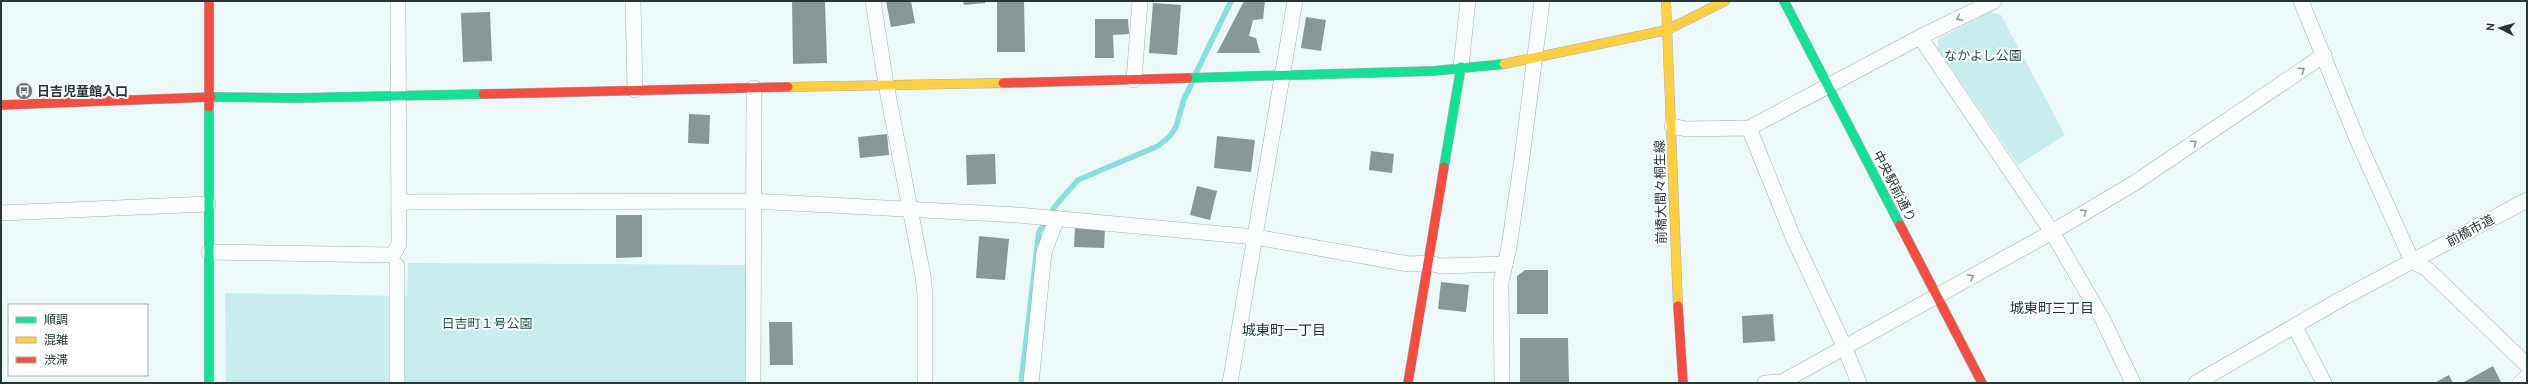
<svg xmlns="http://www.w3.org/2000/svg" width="2528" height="384" viewBox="0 0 2528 384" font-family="Cabin,'Noto Sans JP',sans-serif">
  <rect width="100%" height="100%" fill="#ecf9f8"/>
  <!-- green -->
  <g fill="#c7eeec">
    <polygon points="1990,12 2001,15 2065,135 2018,165 1938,49 1938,39"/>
    <polygon points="408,263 749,265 750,383 226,383 225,293 407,296"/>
  </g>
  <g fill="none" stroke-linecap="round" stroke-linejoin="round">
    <!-- stream -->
    <g stroke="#8adedb" stroke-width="5.5">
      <polyline points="1196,73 1231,1"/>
      <polyline points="1021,383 1039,232 1056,205 1078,180 1158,146 1170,136 1176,127 1184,99 1192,83"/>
    </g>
  </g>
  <!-- building -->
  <g fill="#899796">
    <polygon points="792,1 825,1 827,63 793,64"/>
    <polygon points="886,1 911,1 915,23 891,27"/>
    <polygon points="963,1 985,1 985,3 964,5"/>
    <polygon points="997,1 1024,1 1025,52 997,52"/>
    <polygon points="1244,1 1265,1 1263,19 1253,20 1249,36 1256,38 1260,53 1217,53"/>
    <polygon points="1153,3 1181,5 1177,55 1149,53"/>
    <polygon points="490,12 492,61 463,62 461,13"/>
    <polygon points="1306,17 1326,20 1321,51 1301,48"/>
    <polygon points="1095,19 1128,19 1129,34 1113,35 1114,58 1095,58"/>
    <polygon points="689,114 710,115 709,144 688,143"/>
    <polygon points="887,134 889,155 860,158 858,137"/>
    <polygon points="1217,136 1255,140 1251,172 1214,168"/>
    <polygon points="1371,151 1394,154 1392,173 1369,170"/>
    <polygon points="995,154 996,184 967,185 966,155"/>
    <polygon points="1197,186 1217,191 1210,220 1190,215"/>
    <polygon points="616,215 642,215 642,257 616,258"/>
    <polygon points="1075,227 1105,229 1104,248 1074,247"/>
    <polygon points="979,236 1009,239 1005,280 976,278"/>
    <polygon points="1525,270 1548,270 1548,314 1517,314 1517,276"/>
    <polygon points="1441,282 1469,285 1466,312 1438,309"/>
    <polygon points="1773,314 1775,341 1743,343 1742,316"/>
    <polygon points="769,322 792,322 793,365 770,365"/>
    <polygon points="1520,338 1568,338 1569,383 1520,383"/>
    <polygon points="2493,366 2501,382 2464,383 2464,382"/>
    <polygon points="2449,375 2453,383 2434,383"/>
  </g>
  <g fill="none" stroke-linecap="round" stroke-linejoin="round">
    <defs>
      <g id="street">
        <polyline points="633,1 635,90"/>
        <polyline points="873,1 886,84 923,276 925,295 925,383"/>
        <polyline points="2301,1 2357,139 2412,261 2427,269 2527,365"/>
        <polyline points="1920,37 2052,232 2103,320 2133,383"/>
        <polyline points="1461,67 1468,1"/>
        <polyline points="1134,80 1140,1"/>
        <polyline points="1672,126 1686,129 1749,128 1793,237 1844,346 1859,383"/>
        <polyline points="1749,128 1920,37 1994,1"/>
        <polyline points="399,202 754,201 1018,215 1255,237 1409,264 1429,263 1441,266 1505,264"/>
        <polyline points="1,213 208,204"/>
        <polyline points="209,252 393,255 399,244 398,1"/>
        <polyline points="2295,327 2324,383"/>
        <polyline points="397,383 397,266"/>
        <polyline points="753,383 754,88"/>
        <polyline points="1031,383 1044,252 1057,218"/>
        <polyline points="1230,383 1295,1"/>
        <polyline points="1502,383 1501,282 1509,247 1521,165 1542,1"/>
        <polyline points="1765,383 1782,382 2052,232 2133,184 2324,55"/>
        <polyline points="2196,383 2343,298 2527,200"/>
        <polyline points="2520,383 2527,377"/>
      </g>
      <g id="fast">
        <polyline points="1784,1 1900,225"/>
        <polyline points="1188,78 1433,71 1504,64"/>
        <polyline points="211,97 297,98 483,94"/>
        <polyline points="209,107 209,383"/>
        <polyline points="1444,167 1461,67"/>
      </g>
      <g id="slow">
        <polyline points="1666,1 1678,306"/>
        <polyline points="1504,64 1667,30 1725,1"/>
        <polyline points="788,87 1003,83"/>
      </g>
      <g id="jam">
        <polyline points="209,1 209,107"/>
        <polyline points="1003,83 1188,78"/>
        <polyline points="483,94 788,87"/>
        <polyline points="1,105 211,97"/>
        <polyline points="1900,225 1982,383"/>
        <polyline points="1678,306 1683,383"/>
        <polyline points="1408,383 1444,167"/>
      </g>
    </defs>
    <!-- street casing -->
    <use href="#street" stroke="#a2afae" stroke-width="16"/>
    <!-- fast casing -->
    <use href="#fast" stroke="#a2afae" stroke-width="10"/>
    <!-- slow casing -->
    <use href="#slow" stroke="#a2afae" stroke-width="10"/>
    <!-- jam casing -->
    <use href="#jam" stroke="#a2afae" stroke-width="10"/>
    <!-- street -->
    <use href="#street" stroke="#fcfefe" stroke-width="15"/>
    <!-- fast -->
    <use href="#fast" stroke="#16e098" stroke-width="9"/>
    <!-- slow -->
    <use href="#slow" stroke="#ffcf43" stroke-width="9"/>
    <!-- jam -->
    <use href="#jam" stroke="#f24e42" stroke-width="9"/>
  </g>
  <!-- one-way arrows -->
  <defs><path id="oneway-chevron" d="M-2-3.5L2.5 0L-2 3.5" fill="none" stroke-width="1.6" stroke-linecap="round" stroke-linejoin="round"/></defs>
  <g stroke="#909a9a">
    <use href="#oneway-chevron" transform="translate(1959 18) rotate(154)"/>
    <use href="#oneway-chevron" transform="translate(2302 70) rotate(-34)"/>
    <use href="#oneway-chevron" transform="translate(2194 143) rotate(-34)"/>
    <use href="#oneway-chevron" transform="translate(2084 212) rotate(-32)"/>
    <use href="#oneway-chevron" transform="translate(1971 277) rotate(-29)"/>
  </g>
  <!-- icons -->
  <defs>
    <symbol id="bus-disc" viewBox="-11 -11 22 22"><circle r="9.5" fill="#6b7a79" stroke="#fff"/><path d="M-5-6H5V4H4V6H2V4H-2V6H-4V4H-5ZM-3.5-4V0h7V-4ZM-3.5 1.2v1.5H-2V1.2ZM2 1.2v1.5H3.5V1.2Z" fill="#fff"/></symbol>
  </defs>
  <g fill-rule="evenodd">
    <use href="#bus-disc" x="14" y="81" width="20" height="20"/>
  </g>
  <g text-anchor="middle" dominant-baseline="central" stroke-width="4" stroke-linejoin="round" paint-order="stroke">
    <!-- park labels -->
    <g font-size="13" fill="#205250" stroke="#fff">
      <text x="1983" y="55">なかよし公園</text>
      <text x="487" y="323">日吉町１号公園</text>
    </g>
    <!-- poi labels -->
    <g font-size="13" font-weight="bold" fill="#253635" stroke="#fff" text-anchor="start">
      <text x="37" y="91">日吉児童館入口</text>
    </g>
    <!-- street labels -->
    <g font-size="13" fill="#253635" stroke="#fff">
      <text transform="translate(1895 186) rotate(63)">中央駅前通り</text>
      <text transform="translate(1660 192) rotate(-91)">前橋大間々桐生線</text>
      <text transform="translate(2470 230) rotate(-28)">前橋市道</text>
    </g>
    <!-- neighbourhood labels -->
    <g font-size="14" fill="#123938" stroke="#fff">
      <text x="2052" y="308">城東町三丁目</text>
      <text x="1284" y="330">城東町一丁目</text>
    </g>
  </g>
  <!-- border -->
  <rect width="2528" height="384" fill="none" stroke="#253635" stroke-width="4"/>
  <!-- legend -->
  <rect x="8" y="304" width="140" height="72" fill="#ffffff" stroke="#a8afae"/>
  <rect x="16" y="317" width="20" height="6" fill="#16e098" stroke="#a8afae"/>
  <text x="44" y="324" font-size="12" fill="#253635">順調</text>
  <rect x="16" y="337" width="20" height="6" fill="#ffcf43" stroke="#a8afae"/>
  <text x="44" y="344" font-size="12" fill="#253635">混雑</text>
  <rect x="16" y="357" width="20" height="6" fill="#f24e42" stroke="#a8afae"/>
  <text x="44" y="364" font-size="12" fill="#253635">渋滞</text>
  <!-- north arrow -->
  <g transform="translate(2500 28) rotate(276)" stroke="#ffffff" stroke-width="3" paint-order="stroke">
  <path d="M0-3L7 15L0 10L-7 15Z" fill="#253635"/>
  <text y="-6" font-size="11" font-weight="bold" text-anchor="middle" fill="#253635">N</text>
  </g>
</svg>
